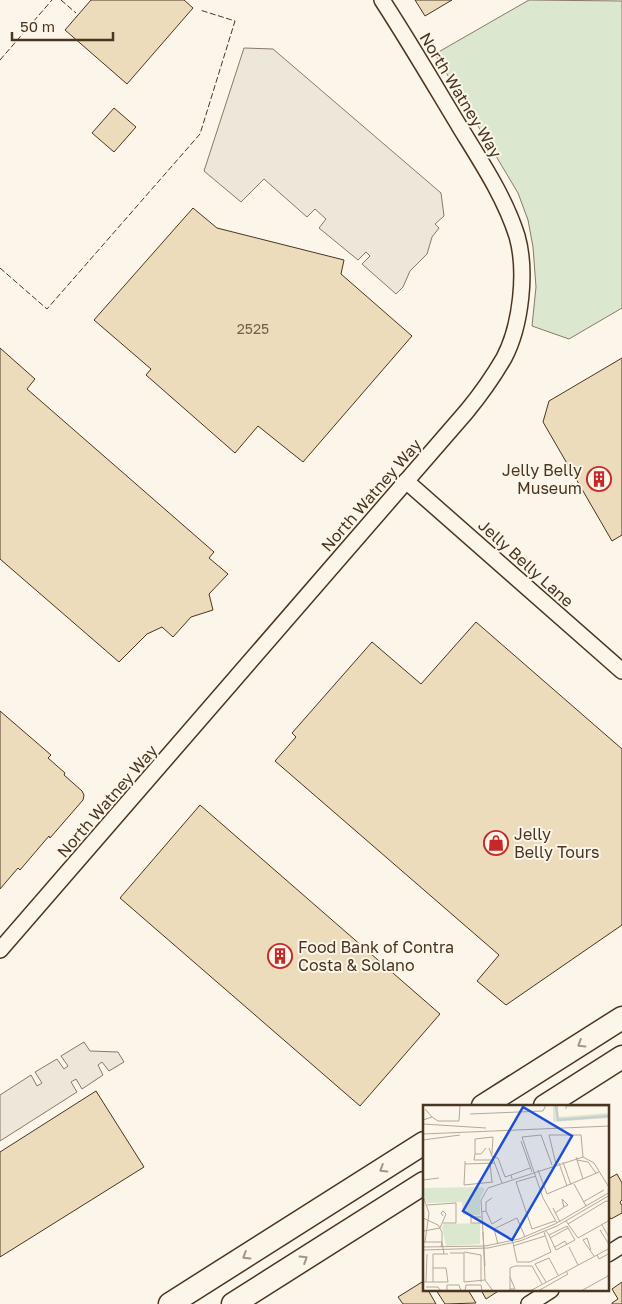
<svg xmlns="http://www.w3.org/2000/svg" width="622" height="1304" viewBox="0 0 622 1304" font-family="'Golos Text',sans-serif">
  <rect width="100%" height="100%" fill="#fbf6e9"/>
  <!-- green -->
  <polygon fill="#dce7d0" stroke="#887966" points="529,0 622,1 622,308 569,339 532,326 536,287 533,247 528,220 518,193 435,54"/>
  <!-- parking -->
  <g fill="#ede7d9" stroke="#887966">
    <polygon points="244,48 273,49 441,193 444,216 435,224 439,228 432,237 427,254 410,271 403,287 396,294 362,264 370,256 366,252 358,260 319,228 326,219 315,209 307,217 264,179 241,202 204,171"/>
    <polygon points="84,1042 90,1051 118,1052 124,1062 109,1071 102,1062 98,1065 103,1075 82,1089 76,1079 71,1082 77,1092 0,1141 0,1095 31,1075 37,1086 42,1083 35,1072 57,1059 64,1069 68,1066 61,1056"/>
  </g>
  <!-- building -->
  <g fill="#ecdcbc" stroke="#4a3520">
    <polygon points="91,0 184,0 193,8 127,84 65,30"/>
    <polygon points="415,0 452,0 425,16"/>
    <polygon points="114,108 136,127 114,152 92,133"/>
    <polygon points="193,208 217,228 344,260 341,274 412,336 303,462 258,426 235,453 146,375 151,369 94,320"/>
    <polygon points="0,348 35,379 27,389 214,552 209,558 228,574 209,594 213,610 191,617 173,637 162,627 147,634 119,662 0,559"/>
    <polygon points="622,358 622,535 612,541 543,422 549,401"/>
    <polygon points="476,622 622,749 622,925 506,1005 477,981 499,955 275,761 296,737 292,733 372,642 421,684"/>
    <polygon points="0,711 51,755 48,758 65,773 64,775 82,791 84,795 83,800 50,838 49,836 20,870 18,868 0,889"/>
    <polygon points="200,805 440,1014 360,1106 120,898"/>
    <polygon points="96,1091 144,1167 0,1257 0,1152"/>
    <polygon points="617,1174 622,1183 622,1200 620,1202 622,1206 622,1213 611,1219 608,1215 608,1179"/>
    <polygon points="422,1282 424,1290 428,1290 436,1304 403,1304 398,1297"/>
    <polygon points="622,1282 622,1304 612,1304 612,1303 618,1299 612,1289"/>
    <polygon points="436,1290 468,1290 476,1303 445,1304"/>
    <polygon points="481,1290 500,1290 486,1299"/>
  </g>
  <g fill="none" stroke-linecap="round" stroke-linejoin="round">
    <defs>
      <g id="minor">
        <polyline points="406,481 622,671"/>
        <path d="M 0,950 L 467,411 C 481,394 493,377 504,358 C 521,326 527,271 517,236 C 505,198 482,163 461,129 C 435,86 410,43 382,0"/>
        <polyline points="608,1254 622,1245"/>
        <polyline points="529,1304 551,1290"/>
      </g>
      <g id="highway">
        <polyline points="483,1106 622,1018"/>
        <polyline points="545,1106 622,1057"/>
        <polyline points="170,1304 424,1143"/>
        <polyline points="233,1304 424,1183"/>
      </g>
    </defs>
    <!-- minor casing -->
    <use href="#minor" stroke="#4a3520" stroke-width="18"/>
    <!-- highway casing -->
    <use href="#highway" stroke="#4a3520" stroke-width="25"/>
    <!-- minor -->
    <use href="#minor" stroke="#fbf6e9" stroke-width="15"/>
    <!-- highway -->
    <use href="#highway" stroke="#fbf6e9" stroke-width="22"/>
    <!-- fence -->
    <g stroke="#4a3520" stroke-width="1" stroke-dasharray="6 2.5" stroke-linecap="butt">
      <polyline points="61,0 76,13"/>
      <polyline points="0,60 52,0"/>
      <polyline points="0,268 47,309 200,134 235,21 200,10"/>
    </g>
  </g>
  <!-- one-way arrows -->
  <defs><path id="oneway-chevron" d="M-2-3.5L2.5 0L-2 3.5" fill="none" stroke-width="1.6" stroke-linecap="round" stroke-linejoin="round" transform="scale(1.25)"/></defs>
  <g stroke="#a29684">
    <use href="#oneway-chevron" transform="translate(581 1044) rotate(148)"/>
    <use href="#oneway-chevron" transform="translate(383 1169) rotate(148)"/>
    <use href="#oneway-chevron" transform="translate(246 1256) rotate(148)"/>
    <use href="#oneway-chevron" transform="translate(304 1259) rotate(-32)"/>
  </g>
  <!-- icons -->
  <defs>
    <symbol id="building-ring" viewBox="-11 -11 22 22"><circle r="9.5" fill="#fbf6e9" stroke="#c62828" stroke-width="1.5"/><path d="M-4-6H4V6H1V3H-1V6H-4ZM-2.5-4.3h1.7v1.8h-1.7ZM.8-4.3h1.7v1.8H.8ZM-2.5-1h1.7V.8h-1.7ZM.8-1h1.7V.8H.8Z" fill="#c62828"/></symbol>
    <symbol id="shop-ring" viewBox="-11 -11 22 22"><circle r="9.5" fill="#fbf6e9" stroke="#c62828" stroke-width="1.5"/><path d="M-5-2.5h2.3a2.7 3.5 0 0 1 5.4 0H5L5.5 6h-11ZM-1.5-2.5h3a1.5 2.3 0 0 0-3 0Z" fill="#c62828"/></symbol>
  </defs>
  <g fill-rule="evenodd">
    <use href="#building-ring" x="585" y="465" width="28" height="28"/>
    <use href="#shop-ring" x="482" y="829" width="28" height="28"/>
    <use href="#building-ring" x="266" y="942" width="28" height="28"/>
  </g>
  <g text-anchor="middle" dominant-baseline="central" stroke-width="4" stroke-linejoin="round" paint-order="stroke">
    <!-- number labels -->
    <g font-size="14" fill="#725f47">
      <text x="253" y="328">2525</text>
    </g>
    <!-- street labels -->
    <g font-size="16" fill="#4a3520" stroke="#fbf6e9">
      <text transform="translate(461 95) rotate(59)">North Watney Way</text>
      <text transform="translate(371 495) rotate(-49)">North Watney Way</text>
      <text transform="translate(526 563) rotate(42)">Jelly Belly Lane</text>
      <text transform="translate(107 801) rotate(-49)">North Watney Way</text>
    </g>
    <!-- poi labels -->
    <g font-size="16" fill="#4a3520" stroke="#fbf6e9" text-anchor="start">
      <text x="582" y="470" text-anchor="end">Jelly Belly<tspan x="582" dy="18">Museum</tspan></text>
      <text x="514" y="834">Jelly<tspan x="514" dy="18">Belly Tours</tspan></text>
      <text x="298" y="947">Food Bank of Contra<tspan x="298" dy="18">Costa &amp; Solano</tspan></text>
    </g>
  </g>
  <!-- overview -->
  <g transform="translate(423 1105)">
    <rect width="186" height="186" fill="#fbf6e9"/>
    <path d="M 130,0 L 135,0 L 135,12 L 186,8 L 186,24 L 185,13 L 130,17 ZM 59,82 L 62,84 L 57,93 L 57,110 L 40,110 L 39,97 L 4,98 L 0,89 L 0,83 ZM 57,118 L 57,139 L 23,141 L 19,122 L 21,119 Z" fill="#dce7d0"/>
    <path fill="none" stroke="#c9cecd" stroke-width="2.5" d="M 133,0 L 135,15 L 187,11"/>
    <path fill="none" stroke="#b4a999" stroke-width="1" d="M 143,4 L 143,1 L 187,1M 47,9 L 120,6 L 123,0M 9,12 L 15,16 L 36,16 L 37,0M 0,15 L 9,12 L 2,4M 0,19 L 63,23M 0,29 L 187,21M 0,35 L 37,30M 98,36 L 109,67M 63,43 L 58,49 L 52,49 L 52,34 L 70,32 L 69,49M 66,43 L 79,78M 52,49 L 51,55 L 70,55M 71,52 L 75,53 L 82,72 L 88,70M 153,52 L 154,55 L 165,57 L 173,68M 154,55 L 160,74M 42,56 L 42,59 L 72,58M 140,57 L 148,80M 67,58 L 69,77M 136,58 L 144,81M 42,59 L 41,80 L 70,77M 133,59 L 126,30 L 158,30 L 160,52M 129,60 L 118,30 L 99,32 L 120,93 L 134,118M 115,65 L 124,89 L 176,67M 113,71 L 93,77 L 109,124 L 132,116M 89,74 L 88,70 L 107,63M 0,75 L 16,73M 151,79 L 163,101M 0,91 L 6,108 L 2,137M 160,97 L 181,85M 4,100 L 33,98 L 33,118 L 20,118M 130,103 L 137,117M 63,106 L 63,97 L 69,93M 58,107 L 63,106 L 69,119 L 79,113M 132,108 L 141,102 L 139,94 L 145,100 L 141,102M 58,112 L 48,112 L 48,118 L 59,118M 0,113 L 15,120 L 19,127 L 19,137 L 0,137M 143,116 L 155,133 L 187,115M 145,119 L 183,96 L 187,97M 179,120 L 187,134M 177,125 L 187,141M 1,126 L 17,123 L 23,109 L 20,106 L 18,108 L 20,111M 123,126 L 126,130 L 144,121 L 152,135 L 133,145 L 126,130M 60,127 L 62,175 L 70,186M 127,133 L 145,123M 90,138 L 94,157 L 107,157 L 128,147 L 121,127M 75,139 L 71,124 L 94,113 L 102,132M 90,141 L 122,131M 0,142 L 62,141 L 96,134 L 132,119 L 187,87M 18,142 L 19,137 L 21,149M 132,142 L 142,136 L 144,140M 146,142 L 155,160M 0,145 L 65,143 L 97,136 L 134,121 L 187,90M 168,145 L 164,133 L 160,135 L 171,151M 41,147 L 58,150 L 58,177M 27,148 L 41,148 L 41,177 L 62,175M 174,150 L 176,154 L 187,148M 62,161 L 58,95 L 65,83 L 160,52 L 171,58 L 187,84M 0,177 L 25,177 L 23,163 L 10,163M 3,177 L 4,149M 10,177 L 10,149 L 25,149M 123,177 L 112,159 L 126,153 L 135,170M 3,182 L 15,182 L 18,186M 87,184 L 92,184 L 87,172M 24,186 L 24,180 L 36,180 L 38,186M 42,186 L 43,180 L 58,180 L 59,186M 87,186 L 87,163 L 92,161 L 109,161 L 119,179M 107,186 L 187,143M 115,186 L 145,169 L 143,166M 158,186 L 185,171 L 187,161"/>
    <path fill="#1d4ed8" fill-opacity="0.15" stroke="#1d4ed8" stroke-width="2.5" d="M 100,2 L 149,31 L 89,135 L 40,106 Z"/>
    <rect width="186" height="186" fill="none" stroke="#4a3520" stroke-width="2.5"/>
  </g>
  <!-- scale -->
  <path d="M12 32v8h101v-8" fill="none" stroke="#4a3520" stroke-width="2.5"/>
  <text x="20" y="32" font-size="15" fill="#4a3520" stroke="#fbf6e9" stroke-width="4" paint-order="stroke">50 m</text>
</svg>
